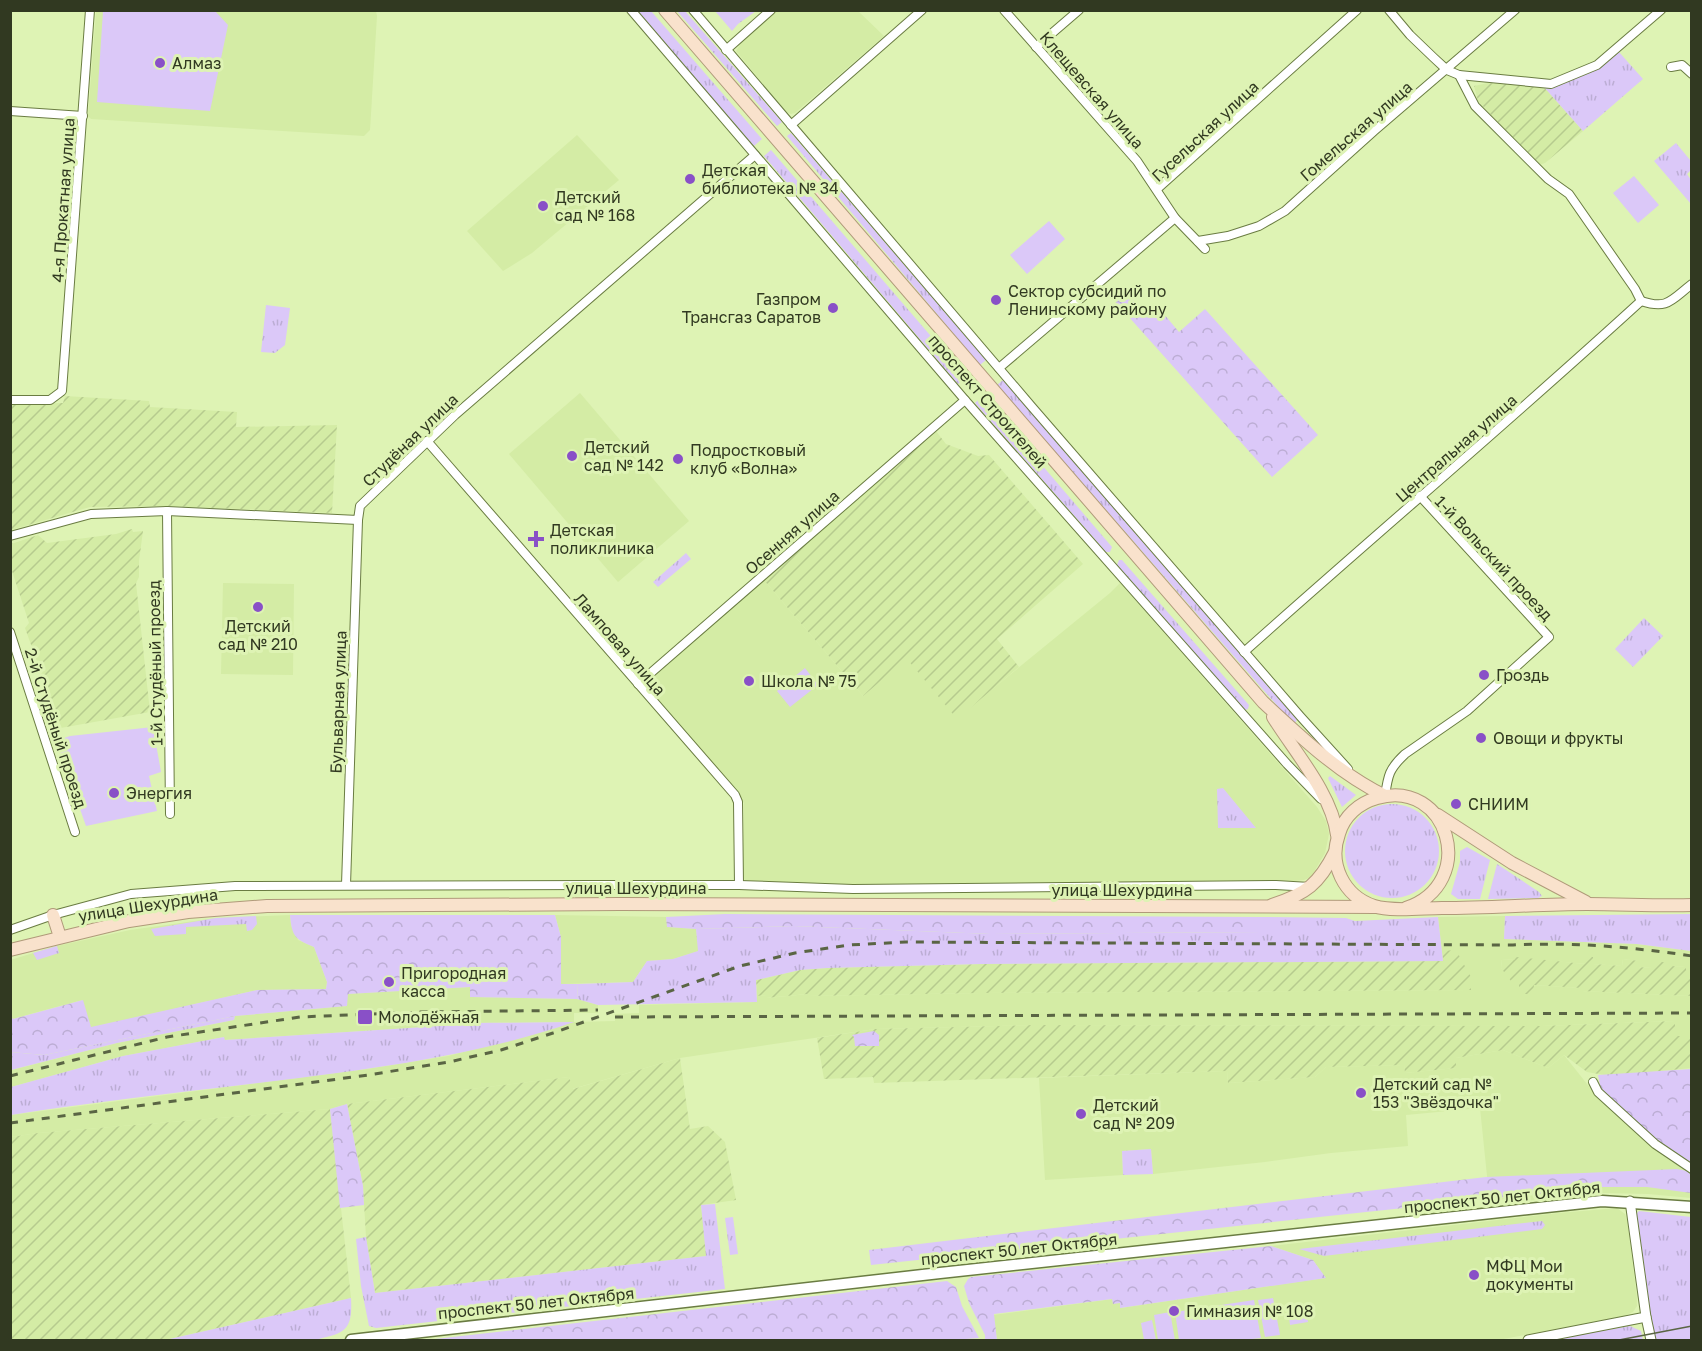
<svg xmlns="http://www.w3.org/2000/svg" width="1702" height="1351" viewBox="0 0 1702 1351" font-family="'Golos Text',sans-serif">
  <defs>
    <pattern id="industrial-furrows" width="10" height="10" patternUnits="userSpaceOnUse" patternTransform="scale(1.5)"><rect width="10" height="10" fill="#d4eca5"/><path d="M-1 1l2-2M0 10L10 0M9 11l2-2" fill="none" stroke="#b6cb8e"/></pattern>
    <pattern id="grass-tufts" width="24" height="20" patternUnits="userSpaceOnUse" patternTransform="scale(1.5)"><rect width="24" height="20" fill="#dbc8f8"/><path d="M3 7l-1-3M5 7V3M7 7l1-3M15 17l-1-3M17 17v-4M19 17l1-3" fill="none" stroke="#bcadd4"/></pattern>
    <pattern id="forest-crowns" width="20" height="18" patternUnits="userSpaceOnUse" patternTransform="scale(1.5)"><rect width="20" height="18" fill="#dbc8f8"/><path d="M2 6a3 3 0 1 1 6 0M12 15a3 3 0 1 1 6 0" fill="none" stroke="#bcadd4"/></pattern>
  </defs>
  <rect width="100%" height="100%" fill="#def3b4"/>
  <!-- built -->
  <g fill="#d4eca5">
    <polygon points="96,11 376,11 377,16 370,130 364,136 91,119 88,116"/>
    <polygon points="775,11 858,11 884,36 795,113 791,114 786,112 736,51 745,36"/>
    <polygon points="577,135 619,180 532,253 503,271 467,231"/>
    <polygon points="580,393 689,521 618,582 509,454"/>
    <polygon points="763,579 863,696 907,658 957,718 1110,593 1120,583 1317,807 1326,821 1329,834 1325,853 1311,877 1304,880 1294,881 752,885 745,882 743,874 744,803 649,692 647,687 648,679"/>
    <polygon points="223,583 294,584 293,675 221,674"/>
    <polygon points="290,915 291,925 298,940 314,947 327,982 326,989 257,990 90,1028 82,1000 12,1019 10,1017 10,960 57,946 130,930 216,918"/>
    <polygon points="555,915 666,917 668,927 696,929 699,951 673,959 647,961 633,982 561,984 561,937"/>
    <polygon points="1505,916 1504,939 1637,944 1691,951 1691,972 1686,972 1686,967 1670,966 1671,963 1652,968 1638,967 1638,961 1623,959 1622,966 1592,964 1586,957 1586,964 1518,958 1514,960 1502,959 1501,968 1519,985 1519,994 1534,985 1581,988 1582,991 1691,996 1691,1036 1675,1036 1675,1021 1542,1026 1034,1025 875,1029 680,1058 572,1089 569,1077 347,1104 330,1109 38,1133 11,1137 11,1115 367,1069 448,1056 552,1029 572,1022 472,1023 471,1024 224,1040 224,1037 123,1056 11,1087 11,1070 12,1070 117,1043 234,1020 235,1016 347,1006 347,994 470,987 471,997 577,999 598,1005 598,1013 574,1013 574,1022 615,1021 615,1014 639,1013 639,1005 756,1002 757,996 766,995 767,998 808,994 808,996 981,993 1471,990 1456,951 1442,951 1438,917"/>
    <polygon points="1503,1050 1548,1068 1564,1055 1595,1094 1652,1147 1691,1173 1691,1198 1648,1194 1601,1193 1490,1205 1480,1108 1406,1115 1408,1146 1331,1153 1265,1162 1153,1174 1151,1149 1122,1151 1123,1175 1045,1180 1039,1078 1227,1071 1228,1083 1315,1077 1326,1067 1404,1065 1405,1073 1456,1068 1456,1058"/>
    <polygon points="1617,1208 1625,1214 1627,1219 1637,1298 1637,1306 1633,1312 1624,1316 1498,1340 997,1340 993,1315 1113,1299 1120,1303 1121,1308 1325,1278 1313,1260 1271,1246 1559,1213"/>
  </g>
  <!-- industrial -->
  <g fill="url(#industrial-furrows)">
    <polygon points="1488,83 1543,86 1583,131 1545,163 1539,165 1478,101 1474,86"/>
    <polygon points="65,396 149,401 150,407 237,412 236,427 337,425 332,513 167,506 90,507 11,530 11,404 63,403"/>
    <polygon points="936,431 946,444 978,456 989,455 1083,564 997,639 1019,667 957,719 907,659 863,696 763,579"/>
    <polygon points="132,529 133,532 143,531 139,561 139,577 136,583 150,712 55,729 44,681 25,628 29,623 11,568 11,544 38,535 47,543 116,534"/>
    <polygon points="1456,950 1471,977 1471,990 981,993 808,996 807,994 766,998 766,995 757,996 756,980 800,970 827,968 982,964 1443,961 1442,951"/>
    <polygon points="1516,957 1585,964 1586,957 1593,957 1593,964 1622,966 1623,959 1639,961 1638,967 1651,968 1652,961 1671,963 1671,966 1686,967 1686,972 1691,972 1691,996 1581,991 1581,988 1534,985 1533,994 1519,994 1519,985 1514,985 1501,968 1502,959 1514,960"/>
    <polygon points="1675,1021 1675,1036 1691,1036 1692,1068 1610,1076 1587,1072 1564,1055 1548,1068 1503,1050 1456,1058 1456,1068 1405,1073 1404,1065 1326,1067 1315,1077 1228,1083 1227,1071 874,1083 873,1077 824,1079 817,1038 875,1029 1034,1025 1542,1026"/>
    <polygon points="680,1058 690,1129 708,1126 725,1142 736,1200 701,1205 707,1256 375,1293 366,1237 363,1186 347,1104 569,1077 573,1089"/>
    <polygon points="330,1109 351,1298 165,1340 11,1340 11,1137 38,1133"/>
  </g>
  <!-- grass -->
  <g fill="url(#grass-tufts)">
    <polygon points="635,11 651,11 762,139 754,146"/>
    <polygon points="677,11 685,11 782,122 777,126"/>
    <polygon points="715,11 756,11 738,24 732,31"/>
    <polygon points="1619,52 1643,79 1583,131 1543,86 1597,68"/>
    <polygon points="791,133 986,360 980,365 787,136"/>
    <polygon points="1676,143 1691,161 1691,170 1687,174 1691,180 1691,204 1654,161"/>
    <polygon points="771,150 966,377 958,384 764,156"/>
    <polygon points="266,305 290,308 285,345 275,353 261,352"/>
    <polygon points="1003,380 1297,719 1296,722 1292,722 1265,692 997,385"/>
    <polygon points="983,396 1112,547 1110,552 1106,552 975,403"/>
    <polygon points="686,553 691,559 658,587 653,582"/>
    <polygon points="1119,560 1122,560 1249,705 1248,709 1245,710 1117,565"/>
    <polygon points="1644,618 1663,636 1633,667 1615,649"/>
    <polygon points="1330,776 1356,795 1342,807 1328,778"/>
    <polygon points="1223,788 1256,828 1218,828 1217,789"/>
    <circle cx="1392" cy="851" r="47"/>
    <polygon points="1467,847 1490,860 1480,899 1458,899 1451,894 1460,862 1460,851"/>
    <polygon points="1497,864 1539,892 1542,896 1538,898 1488,899"/>
    <polygon points="1691,914 1691,951 1637,944 1504,939 1505,916"/>
    <polygon points="256,916 257,924 252,930 247,931 246,924 186,927 186,934 155,936 151,929 216,918"/>
    <polygon points="1262,917 1346,918 1355,921 1438,917 1443,961 982,964 827,968 800,970 756,980 757,1002 598,1005 577,999 578,984 633,982 647,961 673,959 698,951 696,929 794,926 991,934 1262,932"/>
    <polygon points="57,946 59,953 37,960 33,953"/>
    <polygon points="235,1016 234,1020 117,1043 11,1070 10,1052 44,1055"/>
    <path d="M 574,1022 C 485,1053 392,1066 299,1078 C 203,1090 106,1100 11,1115 L 11,1087 L 123,1056 L 224,1037 L 225,1040 L 471,1024 L 471,1023 Z"/>
    <polygon points="1151,1149 1153,1174 1123,1175 1122,1151"/>
    <polygon points="715,1204 725,1289 376,1328 369,1326 361,1286 356,1239 366,1237 375,1293 706,1256 701,1205"/>
    <polygon points="1639,1211 1691,1217 1691,1339 1656,1340 1650,1321 1636,1214"/>
    <polygon points="733,1217 738,1254 730,1255 725,1218"/>
    <polygon points="1542,1221 1545,1225 1542,1229 1324,1256 1299,1249"/>
    <path d="M 351,1298 C 353,1332 344,1333 314,1340 L 165,1340 Z"/>
    <polygon points="1630,1326 1641,1331 1643,1340 1550,1340"/>
  </g>
  <!-- forest -->
  <g fill="url(#forest-crowns)">
    <polygon points="1124,287 1148,314 1158,307 1179,332 1205,309 1318,435 1272,477 1111,297"/>
    <polygon points="725,914 1262,917 1262,932 991,934 794,926 696,929 667,927 666,917"/>
    <path d="M 290,915 L 555,915 L 561,937 L 561,984 L 578,984 L 577,999 L 470,997 L 470,987 L 348,994 L 347,1006 L 235,1016 L 44,1055 L 11,1052 L 11,1017 L 13,1019 L 83,1000 L 91,1027 L 257,990 L 326,989 L 327,982 L 314,947 C 295,939 292,937 290,915 Z"/>
    <polygon points="874,1031 879,1035 879,1046 855,1046 854,1037 852,1035"/>
    <polygon points="1691,1069 1690,1162 1657,1141 1601,1090 1598,1075"/>
    <polygon points="347,1104 363,1186 364,1205 340,1208 330,1109"/>
    <polygon points="1677,1169 1687,1171 1691,1175 1691,1193 1647,1187 1601,1187 871,1265 869,1250 1486,1177"/>
    <polygon points="1271,1246 1313,1260 1326,1278 1120,1308 1120,1303 1113,1304 1112,1299 994,1314 997,1340 985,1340 985,1335 969,1303 964,1286 968,1279 971,1277"/>
    <polygon points="947,1281 956,1287 962,1306 979,1338 952,1340 426,1340"/>
  </g>
  <!-- pitch -->
  <g fill="#dbc8f8">
    <polygon points="103,11 215,11 228,25 210,111 97,102"/>
    <polygon points="1634,176 1659,205 1638,223 1613,193"/>
    <polygon points="1049,221 1065,239 1027,274 1010,255"/>
    <polygon points="805,668 818,685 790,707 777,691"/>
    <polygon points="153,727 161,772 149,776 157,811 86,826 56,741 70,736"/>
    <polygon points="1273,1298 1280,1335 1265,1337 1258,1300"/>
    <polygon points="1254,1300 1261,1338 1243,1340 1179,1340 1175,1312"/>
    <polygon points="1305,1305 1308,1322 1290,1325 1288,1308"/>
    <polygon points="1170,1312 1175,1340 1158,1340 1154,1315"/>
    <polygon points="1152,1320 1156,1340 1144,1340 1141,1323"/>
  </g>
  <g fill="none" stroke-linecap="round" stroke-linejoin="round">
    <defs>
      <g id="minor">
        <polyline points="631,10 965,400 1287,764 1321,799"/>
        <polyline points="693,10 1032,407 1300,716 1348,769"/>
        <polyline points="1004,10 1137,161 1175,218 1205,249"/>
        <polyline points="1389,10 1410,35 1434,58 1447,70 1459,75 1475,106 1548,179 1569,194 1635,289 1641,301"/>
        <polyline points="1036,47 1079,10"/>
        <polyline points="726,50 771,10"/>
        <polyline points="1671,67 1682,65 1692,74"/>
        <polyline points="1459,75 1551,84 1597,65 1661,10"/>
        <polyline points="10,111 83,116"/>
        <polyline points="791,125 922,10"/>
        <polyline points="1157,189 1357,10"/>
        <polyline points="1198,241 1228,236 1259,226 1285,211 1374,131 1515,10"/>
        <path d="M 1641,301 C 1668,310 1671,300 1692,284"/>
        <polyline points="999,368 1175,218"/>
        <polyline points="10,400 50,400 62,391 90,10"/>
        <polyline points="427,441 735,795 738,802 739,885"/>
        <polyline points="167,511 170,814"/>
        <polyline points="10,536 91,514 167,511 358,520 360,506 455,415 755,155"/>
        <polyline points="10,632 75,832"/>
        <path d="M 1244,652 C 1376,534 1511,420 1641,301"/>
        <polyline points="638,684 965,400"/>
        <path d="M 1385,796 C 1388,775 1389,769 1405,754 L 1467,711 L 1549,637 L 1420,496"/>
        <polyline points="346,885 358,520"/>
        <polyline points="10,930 53,915 131,894 235,886 594,885 739,885 853,889 1276,885 1310,887"/>
        <polyline points="1593,1082 1598,1092 1655,1144 1692,1169"/>
      </g>
      <g id="tertiary">
        <polyline points="1646,1317 1651,1340"/>
        <polyline points="1528,1340 1646,1317 1630,1201"/>
      </g>
      <polyline id="secondary" points="351,1340 940,1273 1602,1201 1692,1207"/>
      <g id="primary">
        <path d="M 665,10 L 1263,702 C 1301,737 1338,773 1385,796"/>
        <path d="M 1273,717 C 1294,751 1332,794 1337,835"/>
        <polyline points="1438,815 1512,863 1586,902"/>
        <path d="M 1272,905 C 1306,894 1319,884 1335,852"/>
        <path d="M 1406,908 C 1480,883 1448,777 1377,798 C 1359,803 1344,816 1339,834 C 1328,864 1344,896 1374,906 C 1391,912 1424,908 1442,908 C 1491,908 1539,904 1587,904 C 1622,904 1657,906 1692,905"/>
        <polyline points="53,915 60,937"/>
        <polyline points="10,950 129,921 188,912 267,906 620,904 1377,907"/>
      </g>
    </defs>
    <!-- minor casing -->
    <use href="#minor" stroke="#6a7c42" stroke-width="10"/>
    <!-- tertiary casing -->
    <use href="#tertiary" stroke="#6a7c42" stroke-width="11"/>
    <!-- secondary casing -->
    <use href="#secondary" stroke="#6a7c42" stroke-width="13"/>
    <!-- primary casing -->
    <use href="#primary" stroke="#b09a7a" stroke-width="14"/>
    <!-- minor -->
    <use href="#minor" stroke="#fff" stroke-width="8"/>
    <!-- tertiary -->
    <use href="#tertiary" stroke="#fff" stroke-width="9"/>
    <!-- secondary -->
    <use href="#secondary" stroke="#fff" stroke-width="10"/>
    <!-- primary -->
    <use href="#primary" stroke="#f9e2cc" stroke-width="12"/>
    <!-- tram -->
    <polyline stroke="#5a6544" stroke-width="1.5" points="1619,1340 1692,1326"/>
    <!-- rail -->
    <g stroke="#5a6544" stroke-width="3" stroke-dasharray="8 8" stroke-linecap="butt">
      <polyline points="615,1017 1692,1013"/>
      <polyline points="10,1076 167,1037 300,1017 421,1012 598,1010"/>
      <path d="M 10,1123 L 368,1075 L 449,1062 L 501,1050 L 553,1033 L 740,966 L 795,953 L 849,945 L 906,942 L 1513,945 C 1574,942 1632,947 1692,956"/>
    </g>
  </g>
  <!-- markers -->
  <g fill="#8950c7" stroke="#def3b4" stroke-width="2">
    <circle cx="160" cy="63" r="6"/>
    <circle cx="690" cy="179" r="6"/>
    <circle cx="543" cy="206" r="6"/>
    <circle cx="996" cy="300" r="6"/>
    <circle cx="833" cy="308" r="6"/>
    <circle cx="572" cy="456" r="6"/>
    <circle cx="678" cy="459" r="6"/>
    <path d="M533 530h6v6h6v6h-6v6h-6v-6h-6v-6h6z"/>
    <circle cx="258" cy="607" r="6"/>
    <circle cx="1484" cy="675" r="6"/>
    <circle cx="749" cy="681" r="6"/>
    <circle cx="1481" cy="738" r="6"/>
    <circle cx="114" cy="793" r="6"/>
    <circle cx="1456" cy="804" r="6"/>
    <circle cx="389" cy="982" r="6"/>
    <rect x="357" y="1009" width="16" height="16" rx="3"/>
    <circle cx="1361" cy="1093" r="6"/>
    <circle cx="1081" cy="1114" r="6"/>
    <circle cx="1474" cy="1275" r="6"/>
    <circle cx="1174" cy="1311" r="6"/>
  </g>
  <g text-anchor="middle" dominant-baseline="central" stroke-width="6" stroke-linejoin="round" paint-order="stroke">
    <!-- poi labels -->
    <g font-size="16" fill="#313921" stroke="#def3b4" text-anchor="start">
      <text x="172" y="63">Алмаз</text>
      <text x="702" y="170">Детская<tspan x="702" dy="18">библиотека № 34</tspan></text>
      <text x="555" y="197">Детский<tspan x="555" dy="18">сад № 168</tspan></text>
      <text x="1008" y="291">Сектор субсидий по<tspan x="1008" dy="18">Ленинскому району</tspan></text>
      <text x="821" y="299" text-anchor="end">Газпром<tspan x="821" dy="18">Трансгаз Саратов</tspan></text>
      <text x="584" y="447">Детский<tspan x="584" dy="18">сад № 142</tspan></text>
      <text x="690" y="450">Подростковый<tspan x="690" dy="18">клуб «Волна»</tspan></text>
      <text x="550" y="530">Детская<tspan x="550" dy="18">поликлиника</tspan></text>
      <text x="258" y="626" text-anchor="middle">Детский<tspan x="258" dy="18">сад № 210</tspan></text>
      <text x="1496" y="675">Гроздь</text>
      <text x="761" y="681">Школа № 75</text>
      <text x="1493" y="738">Овощи и фрукты</text>
      <text x="126" y="793">Энергия</text>
      <text x="1468" y="804">СНИИМ</text>
      <text x="401" y="973">Пригородная<tspan x="401" dy="18">касса</tspan></text>
      <text x="378" y="1017">Молодёжная</text>
      <text x="1373" y="1084">Детский сад №<tspan x="1373" dy="18">153 "Звёздочка"</tspan></text>
      <text x="1093" y="1105">Детский<tspan x="1093" dy="18">сад № 209</tspan></text>
      <text x="1486" y="1266">МФЦ Мои<tspan x="1486" dy="18">документы</tspan></text>
      <text x="1186" y="1311">Гимназия № 108</text>
    </g>
    <!-- street labels -->
    <g font-size="16" fill="#313921" stroke="#def3b4">
      <text transform="translate(1092 90) rotate(49)">Клещевская улица</text>
      <text transform="translate(1205 131) rotate(-43)">Гусельская улица</text>
      <text transform="translate(1356 131) rotate(-41)">Гомельская улица</text>
      <text transform="translate(63 200) rotate(-86)">4-я Прокатная улица</text>
      <text transform="translate(988 401) rotate(49)">проспект Строителей</text>
      <text transform="translate(410 440) rotate(-44)">Студёная улица</text>
      <text transform="translate(1456 448) rotate(-41)">Центральная улица</text>
      <text transform="translate(792 532) rotate(-41)">Осенняя улица</text>
      <text transform="translate(1494 558) rotate(47)">1-й Вольский проезд</text>
      <text transform="translate(620 644) rotate(49)">Ламповая улица</text>
      <text transform="translate(155 663) rotate(-91)">1-й Студёный проезд</text>
      <text transform="translate(338 702) rotate(-88)">Бульварная улица</text>
      <text transform="translate(56 728) rotate(72)">2-й Студёный проезд</text>
      <text x="636" y="888">улица Шехурдина</text>
      <text x="1122" y="890">улица Шехурдина</text>
      <text transform="translate(148 905) rotate(-9)">улица Шехурдина</text>
      <text transform="translate(1502 1197) rotate(-6)">проспект 50 лет Октября</text>
      <text transform="translate(1019 1249) rotate(-6)">проспект 50 лет Октября</text>
      <text transform="translate(536 1303) rotate(-6)">проспект 50 лет Октября</text>
    </g>
  </g>
  <!-- border -->
  <rect width="1702" height="1351" fill="none" stroke="#313921" stroke-width="24"/>
</svg>
